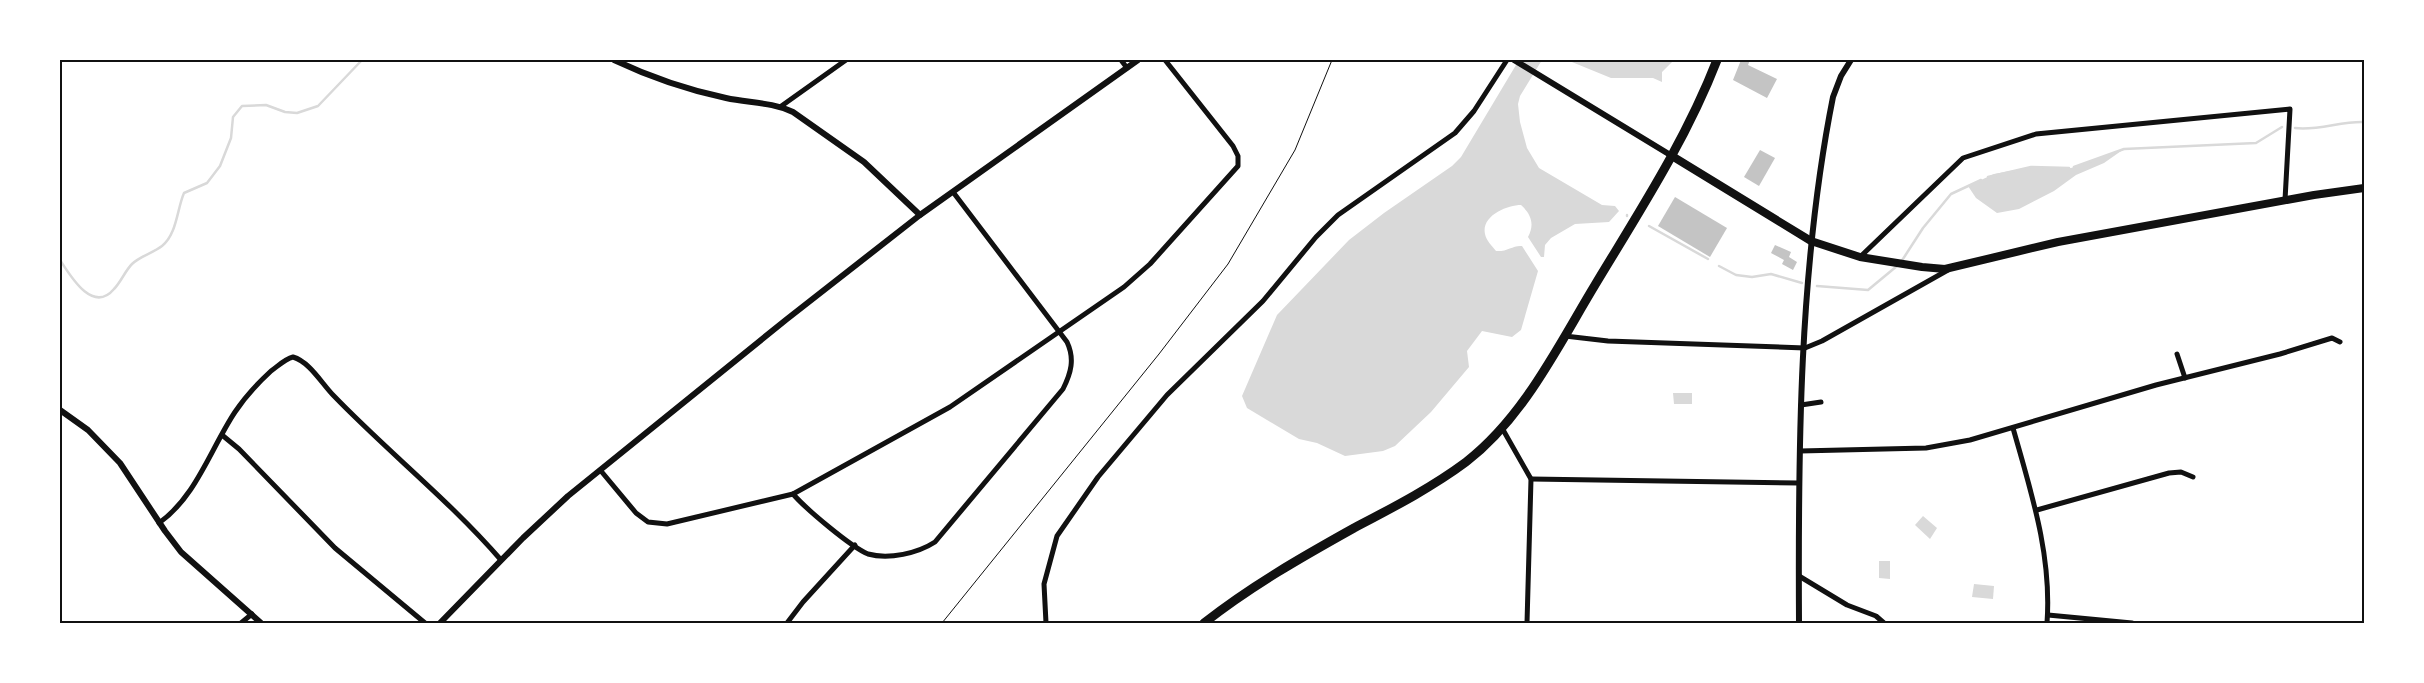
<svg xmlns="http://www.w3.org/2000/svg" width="2424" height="683" viewBox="0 0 2424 683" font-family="Ubuntu,sans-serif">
  <rect width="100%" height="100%" fill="#fff"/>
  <!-- water -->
  <g fill="#d9d9d9">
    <path d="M 1519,60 L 1542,60 L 1520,96 L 1518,104 L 1520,122 L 1527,148 L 1539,168 L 1602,205 L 1615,206 L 1619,211 L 1609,222 L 1575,224 L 1551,238 L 1545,245 L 1544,257 L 1541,257 L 1528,237 C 1535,224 1531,214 1521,205 C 1507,205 1481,216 1485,234 C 1486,240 1492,246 1496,251 C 1507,252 1513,245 1522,246 L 1538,271 L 1521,330 L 1512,337 L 1482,331 L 1467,351 L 1469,367 L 1431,412 L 1395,446 L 1383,451 L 1345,456 L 1317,443 L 1299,439 L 1247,408 L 1242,396 L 1277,315 L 1349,240 L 1384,213 L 1452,166 L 1461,157 Z"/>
    <polygon points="1567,60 1674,60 1662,72 1662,82 1653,78 1611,78"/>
    <polygon points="2124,149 2104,163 2076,175 2054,191 2019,209 1997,213 1976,198 1968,186 1994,174 2031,167 2071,168"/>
    <polygon points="1673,393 1692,393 1692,404 1674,404"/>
    <polygon points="1923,516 1937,528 1930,539 1915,525"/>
    <polygon points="1879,561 1890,561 1890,579 1879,578"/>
    <polygon points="1974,584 1994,586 1993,599 1972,597"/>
  </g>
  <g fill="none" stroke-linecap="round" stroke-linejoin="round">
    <!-- stream -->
    <g stroke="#d9d9d9" stroke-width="2.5">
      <path d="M 2295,128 C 2318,131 2341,121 2364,122"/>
      <polyline points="2074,167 2124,149 2256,143 2282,127"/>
      <polyline points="1988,177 2031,167 2069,168"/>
      <polyline points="1627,215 1627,216"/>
      <polyline points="1649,226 1708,259"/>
      <path d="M 60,260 C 71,277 93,314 114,289 C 121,282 125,271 132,264 C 140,256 153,253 162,246 C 177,234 177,209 184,193 L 207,183 L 220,166 L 231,138 L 233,117 L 242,106 L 266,105 L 285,112 L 297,113 L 318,106 L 362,60"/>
      <polyline points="1901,262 1923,228 1951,194 1981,180"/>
      <polyline points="1719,266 1736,275 1752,277 1771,274 1802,283"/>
      <polyline points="1817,286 1868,290 1897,266"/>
    </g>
  </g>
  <!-- building -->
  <g fill="#c4c4c4">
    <polygon points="1741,60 1750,60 1748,65 1777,79 1767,98 1733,80"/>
    <polygon points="1760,150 1775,158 1759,186 1744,177"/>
    <polygon points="1675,197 1727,228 1710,257 1658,226"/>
    <polygon points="1775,245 1791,252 1789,257 1797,262 1793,270 1782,264 1784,260 1771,253"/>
  </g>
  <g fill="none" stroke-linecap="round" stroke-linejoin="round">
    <!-- path -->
    <polyline stroke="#111" stroke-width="1" points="942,623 1159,354 1228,264 1295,150 1332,60"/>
    <!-- minor -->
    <g stroke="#111" stroke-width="5">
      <polyline points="1121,60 1127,68"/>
      <polyline points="780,107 846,60"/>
      <polyline points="1860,257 1963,158 2036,134 2290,109 2285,200"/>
      <polyline points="1565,336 1608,341 1805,348 1822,341 1948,270"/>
      <polyline points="2177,354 2185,378"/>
      <polyline points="1801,405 1821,402"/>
      <polyline points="1502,428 1531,479 1527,623"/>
      <path d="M 2013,428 C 2031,492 2052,555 2047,623"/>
      <polyline points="222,435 239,449 335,548 425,623"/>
      <polyline points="1800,451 1926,448 1970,440 2156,385 2280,354 2332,338 2340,342"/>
      <polyline points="601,471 636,513 648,522 667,524 793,494 950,407 1124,287 1150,264 1238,166 1238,156 1233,146 1165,60"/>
      <polyline points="1531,479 1799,483"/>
      <path d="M 793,494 C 806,509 851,547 868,554 C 889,560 918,553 935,542 L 1063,389 C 1071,373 1075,359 1067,342 L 953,192"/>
      <polyline points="2037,510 2169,473 2181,472 2193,477"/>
      <path d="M 159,523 C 196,497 211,448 235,412 C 245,397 258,383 271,371 C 278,366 285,359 293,357 C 310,362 322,384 334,396 C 388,452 450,501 501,560"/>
      <polyline points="1799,576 1847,605 1876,616 1884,623"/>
      <polyline points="2048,615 2132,623"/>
      <polyline points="241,623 252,614"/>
      <polyline points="787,623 803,602 855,545"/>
      <polyline points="1046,623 1044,584 1057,536 1098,477 1167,395 1263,301 1316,237 1338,215 1455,133 1474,111 1507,60"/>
    </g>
    <!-- tertiary -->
    <g stroke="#111" stroke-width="6">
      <path d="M 614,60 C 650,77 688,90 726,98 C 749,103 772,102 793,112 L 864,162 L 920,215"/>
      <polyline points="1514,60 1672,156"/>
      <polyline points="60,410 88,430 120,463 165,531 181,552 261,623"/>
      <polyline points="440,623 523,538 568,496 787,319 920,215 1138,60"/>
      <path d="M 1799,623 C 1798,450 1799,267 1833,97 L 1841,76 L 1851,60"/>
    </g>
    <!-- secondary -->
    <polyline stroke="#111" stroke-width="8" points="1672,156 1811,241 1860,257 1922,267 1945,269 2058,242 2314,195 2364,188"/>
    <!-- primary -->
    <path stroke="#111" stroke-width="9" d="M 1204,623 C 1251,586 1302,557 1354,528 C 1392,508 1431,488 1466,462 C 1524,417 1558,346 1595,285 C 1639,212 1686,140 1717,60"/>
  </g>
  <!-- border -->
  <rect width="2424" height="683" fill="none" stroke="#ffffff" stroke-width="122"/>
  <rect x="61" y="61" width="2302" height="561" fill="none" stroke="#111" stroke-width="2"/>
</svg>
